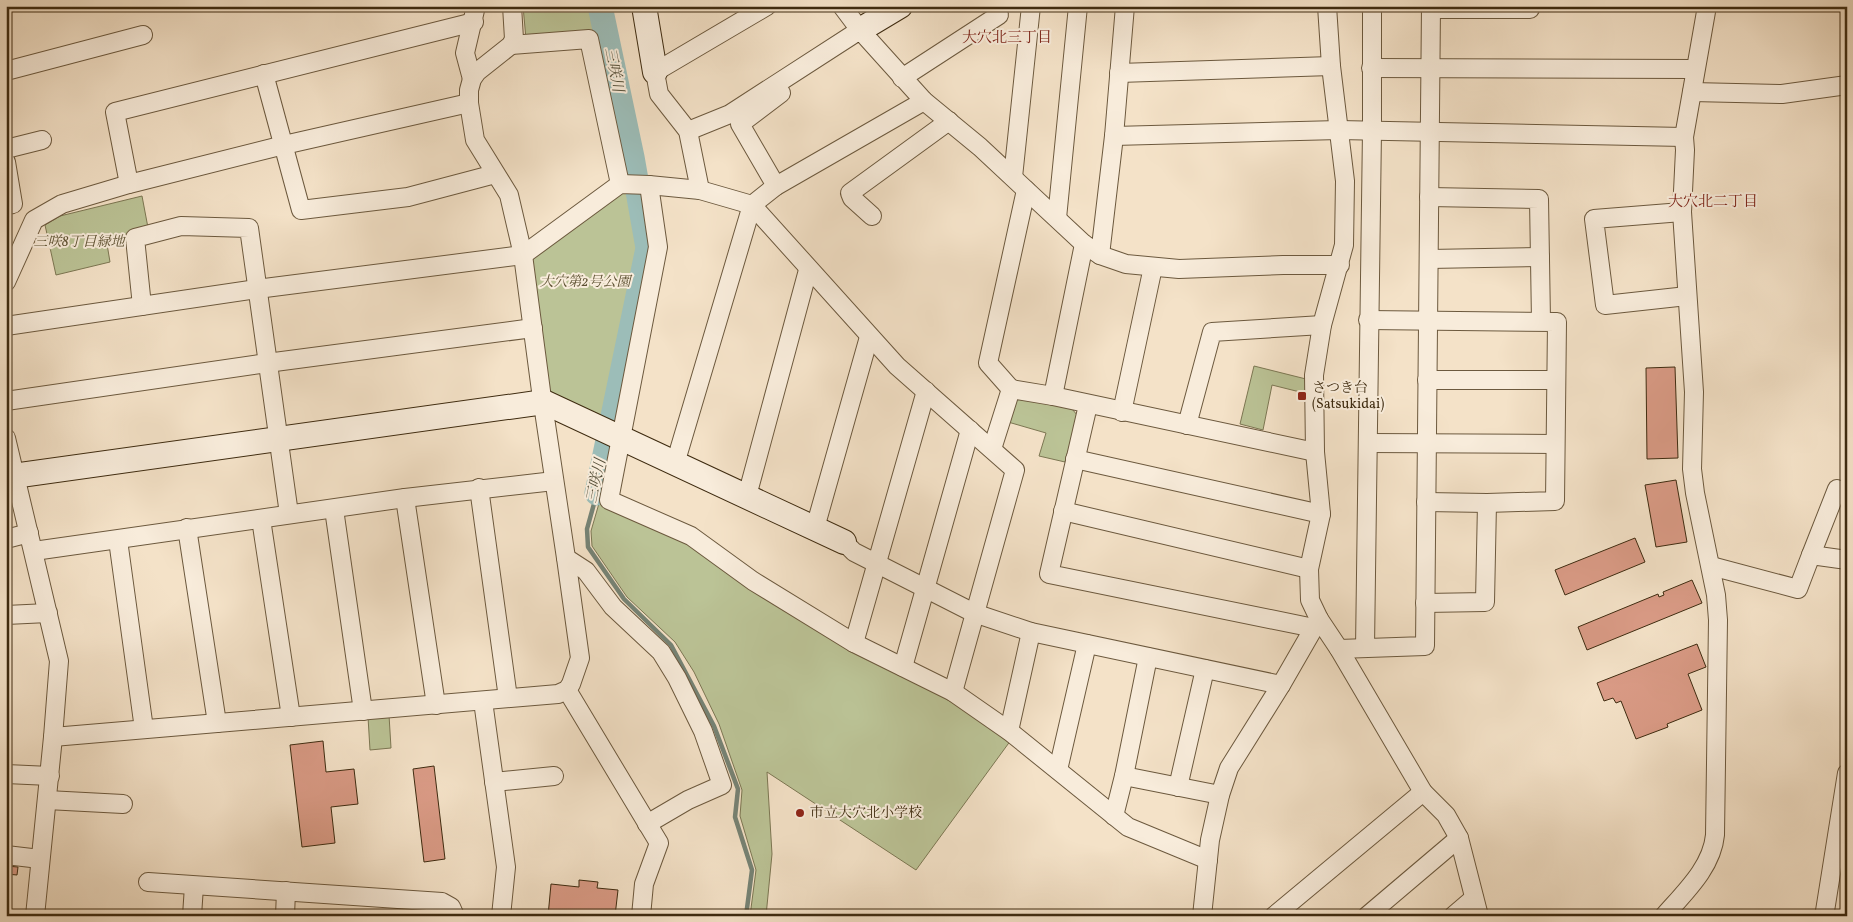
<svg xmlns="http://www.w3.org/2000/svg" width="1853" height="922" viewBox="0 0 1853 922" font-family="Vollkorn,'Noto Serif JP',serif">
  <rect width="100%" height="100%" fill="#f4e2c8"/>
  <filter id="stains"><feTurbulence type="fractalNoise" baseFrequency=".004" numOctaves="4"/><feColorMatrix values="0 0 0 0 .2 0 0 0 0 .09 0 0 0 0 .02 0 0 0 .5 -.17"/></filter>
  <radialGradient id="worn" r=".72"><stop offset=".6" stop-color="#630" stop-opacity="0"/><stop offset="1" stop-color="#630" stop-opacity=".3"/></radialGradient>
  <!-- green -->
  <g fill="#bbc396" stroke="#7c7753">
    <polygon points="523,6 593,6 597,31 526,39"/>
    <polygon points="622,190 632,193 644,248 608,423 547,393 531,258"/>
    <polygon points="142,196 149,233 107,244 110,262 56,275 45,225 60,216"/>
    <polygon points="1254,366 1314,381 1312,395 1272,385 1263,430 1240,424"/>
    <polygon points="1019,398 1072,409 1078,416 1065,462 1039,456 1046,433 1008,422 1012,401"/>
    <polygon points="600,500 686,539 951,696 1011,740 916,870 767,772 772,854 766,916 750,916 756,870 740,816 742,790 719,724 694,672 675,642 627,597 592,546 591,531"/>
    <polygon points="389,715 391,748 370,750 368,717"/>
  </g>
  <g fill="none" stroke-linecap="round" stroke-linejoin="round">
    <!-- stream -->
    <polyline stroke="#768375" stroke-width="4.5" points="597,493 587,529 588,547 624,599 671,645 714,726 738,789 735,817 752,870 746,916"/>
    <!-- river -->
    <polyline stroke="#9cbdb8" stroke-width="25" points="597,493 648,248 632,157 600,6"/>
  </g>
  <!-- building -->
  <g fill="#da9b86" stroke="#3e2b10">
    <polygon points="1675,367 1678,458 1647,459 1646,368"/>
    <polygon points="1676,480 1687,542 1656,547 1645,485"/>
    <polygon points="1635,538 1645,562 1565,595 1555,570"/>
    <polygon points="1692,580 1702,603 1587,650 1578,627 1658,594 1659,597 1664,595 1663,592"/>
    <polygon points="1697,644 1706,667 1688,674 1702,710 1667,724 1668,727 1636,739 1621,701 1616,703 1613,698 1604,701 1597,683"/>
    <polygon points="323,741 326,772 354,769 358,804 331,807 335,843 302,847 290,745"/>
    <polygon points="434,766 445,859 424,862 413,769"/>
    <polygon points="6,866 18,867 17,875 6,874"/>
    <polygon points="579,880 598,882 597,888 618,890 615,916 548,916 551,884 579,887"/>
  </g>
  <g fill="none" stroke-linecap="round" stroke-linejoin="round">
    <defs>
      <g id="street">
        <polyline points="842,6 860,30 924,101 980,147 1084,244 1100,255 1126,264 1179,269 1283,265 1340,265"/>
        <polyline points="1327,6 1331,66 1345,181 1344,245 1322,325 1314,375 1315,452 1321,514 1309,569 1310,600 1319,619 1339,649 1423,792 1446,815 1459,838 1479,916"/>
        <polyline points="1431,9 1530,9 1530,6"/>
        <polyline points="511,45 589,39 620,184"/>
        <polyline points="1371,68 1695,69"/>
        <polyline points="6,71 143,35"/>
        <polyline points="1119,73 1331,66"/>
        <polyline points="264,74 301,210 408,197 495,174"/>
        <polyline points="902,78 999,15"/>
        <polyline points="472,79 465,53 476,6"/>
        <polyline points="1692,92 1782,94 1847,85"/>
        <polyline points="688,131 730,114 860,30"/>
        <polyline points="1114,136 1339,130 1684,137"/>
        <polyline points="6,149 42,140"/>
        <polyline points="6,162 13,204 6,205"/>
        <polyline points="1013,177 1031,6"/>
        <polyline points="129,184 115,112 474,22"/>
        <polyline points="649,185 658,247 609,500 691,536 753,581 854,643 953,692 1009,731 1128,827 1208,860"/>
        <polyline points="776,186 740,124 781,93"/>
        <polyline points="700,190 688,131 659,94 655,72 767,6"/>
        <polyline points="1429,197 1539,199 1541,321"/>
        <polyline points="1682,212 1594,219 1605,305 1687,296"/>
        <polyline points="872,216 852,198 850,193 949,121"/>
        <polyline points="1057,218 1078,6"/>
        <polyline points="1100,255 1114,136 1125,6"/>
        <polyline points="1429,259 1540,257"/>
        <polyline points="6,282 34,220 62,204 129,184 284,145 469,103"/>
        <polyline points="142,306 135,238 181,226 249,228 289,514"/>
        <polyline points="1368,320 1557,322 1555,501 1487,503 1426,502"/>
        <polyline points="6,326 257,289 523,255 620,184 649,185 700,190 752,205 897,366 1015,470 953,692"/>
        <polyline points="1427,380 1556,380"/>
        <polyline points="1011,389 988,363 1026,190"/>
        <polyline points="1053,396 1084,244"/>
        <polyline points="6,401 267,363 533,328"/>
        <polyline points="1088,405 1049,574 1314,628"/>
        <polyline points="1122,412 1153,267"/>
        <polyline points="1187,425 1212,332 1322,325"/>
        <polyline points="6,438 59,661 53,737 35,916"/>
        <polyline points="1368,443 1555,444"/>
        <polyline points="992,449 1011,389 1053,396 1315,452"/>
        <polyline points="1075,459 1321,514"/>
        <polyline points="675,464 752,205 776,186 924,101"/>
        <polyline points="479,488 508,698"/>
        <polyline points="747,496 808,270"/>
        <polyline points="405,498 436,705"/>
        <polyline points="334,509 363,711"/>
        <polyline points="1063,511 1309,569"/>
        <polyline points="261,519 291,717"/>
        <polyline points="187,528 217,723"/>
        <polyline points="815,528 869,337"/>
        <polyline points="6,539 29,533"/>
        <polyline points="118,540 144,729"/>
        <polyline points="844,542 854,552 974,613 1031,632 1281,685"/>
        <polyline points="34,551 405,498 554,481"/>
        <polyline points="1811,555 1837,489"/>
        <polyline points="566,558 586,571 613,607 661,652 677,678 703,731 722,785 688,800 647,824"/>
        <polyline points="1711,566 1798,589 1811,555 1847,560"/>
        <polyline points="1425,603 1485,602 1487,503"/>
        <polyline points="6,615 48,613"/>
        <polyline points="854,643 926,391"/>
        <polyline points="1365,648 1372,130 1372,6"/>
        <polyline points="1339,649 1425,646 1431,6"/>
        <polyline points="903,667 970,430"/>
        <polyline points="567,690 659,843 644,884 641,916"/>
        <polyline points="483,701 506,867 501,916"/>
        <polyline points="1009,731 1031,632"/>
        <polyline points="53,737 558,694 567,690 571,684 580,658 566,558 541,391 523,255 509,195 475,140 469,103 469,90 472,79 477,72 511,45 514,39 512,6"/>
        <polyline points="1058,770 1087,644"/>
        <polyline points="6,774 50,776"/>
        <polyline points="1124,776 1220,795"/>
        <polyline points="494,782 554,776"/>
        <polyline points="1178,787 1205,669"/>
        <polyline points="47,800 123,804"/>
        <polyline points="1114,816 1124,776 1148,657"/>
        <polyline points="6,855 40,859"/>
        <polyline points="148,882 442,902 451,907 455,916"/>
        <polyline points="1825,911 1847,773"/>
        <polyline points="192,916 194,886"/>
        <polyline points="285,916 286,891"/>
        <polyline points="1202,916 1210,840 1220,795 1229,768 1281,685 1319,619"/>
        <polyline points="1274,916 1423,792"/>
        <polyline points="1367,916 1459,838"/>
        <polyline points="1453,916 1474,898"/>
        <path d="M 1664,916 C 1685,892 1712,867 1715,835 L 1718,620 L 1716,595 L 1695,493 L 1692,469 L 1694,392 L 1682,212 L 1685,150 L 1684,137 L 1707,6"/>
      </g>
      <g id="secondary">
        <polyline points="644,6 655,72"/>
        <polyline points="860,30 900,6"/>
        <polyline points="6,477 544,402 844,542"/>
      </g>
    </defs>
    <!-- street casing -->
    <use href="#street" stroke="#6c593e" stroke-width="20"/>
    <!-- secondary casing -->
    <use href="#secondary" stroke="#3e2b10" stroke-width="26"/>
    <!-- street -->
    <use href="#street" stroke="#f8ecdb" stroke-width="18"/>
    <!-- secondary -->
    <use href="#secondary" stroke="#f8ecdb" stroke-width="24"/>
  </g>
  <!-- markers -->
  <g fill="#8f2418" stroke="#f8ecdb" stroke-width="2">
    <rect x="1297" y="391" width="10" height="10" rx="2.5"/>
    <circle cx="800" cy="813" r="5"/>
  </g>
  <g text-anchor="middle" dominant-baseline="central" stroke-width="4" stroke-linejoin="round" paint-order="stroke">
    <!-- park labels -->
    <g font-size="14" font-style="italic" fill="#5d5132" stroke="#f8ecdb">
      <text x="79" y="242">三咲8丁目緑地</text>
      <text x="585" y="282">大穴第2号公園</text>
    </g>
    <!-- poi labels -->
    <g font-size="14" fill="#3e2b10" stroke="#f8ecdb" text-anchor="start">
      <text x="1312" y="388">さつき台<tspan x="1312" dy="16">(Satsukidai)</tspan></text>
      <text x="810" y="813">市立大穴北小学校</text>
    </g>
    <!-- neighbourhood labels -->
    <g font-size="15" fill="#7a1f14" stroke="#f8ecdb">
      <text x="1007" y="38">大穴北三丁目</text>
      <text x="1713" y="202">大穴北二丁目</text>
    </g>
    <!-- water labels -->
    <g font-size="15" font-style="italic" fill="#56503a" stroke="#f8ecdb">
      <text transform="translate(613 70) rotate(79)">三咲川</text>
      <text transform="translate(597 481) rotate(-78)">三咲川</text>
    </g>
  </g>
  <!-- margin -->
  <rect width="1853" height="922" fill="none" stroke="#f4e2c8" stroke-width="25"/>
  <rect x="8" y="8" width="1838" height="907" fill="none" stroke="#3e2b10" stroke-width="2.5"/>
  <rect x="12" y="12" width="1828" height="897" fill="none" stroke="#3e2b10"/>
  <rect width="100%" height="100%" filter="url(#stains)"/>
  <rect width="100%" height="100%" fill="url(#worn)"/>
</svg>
